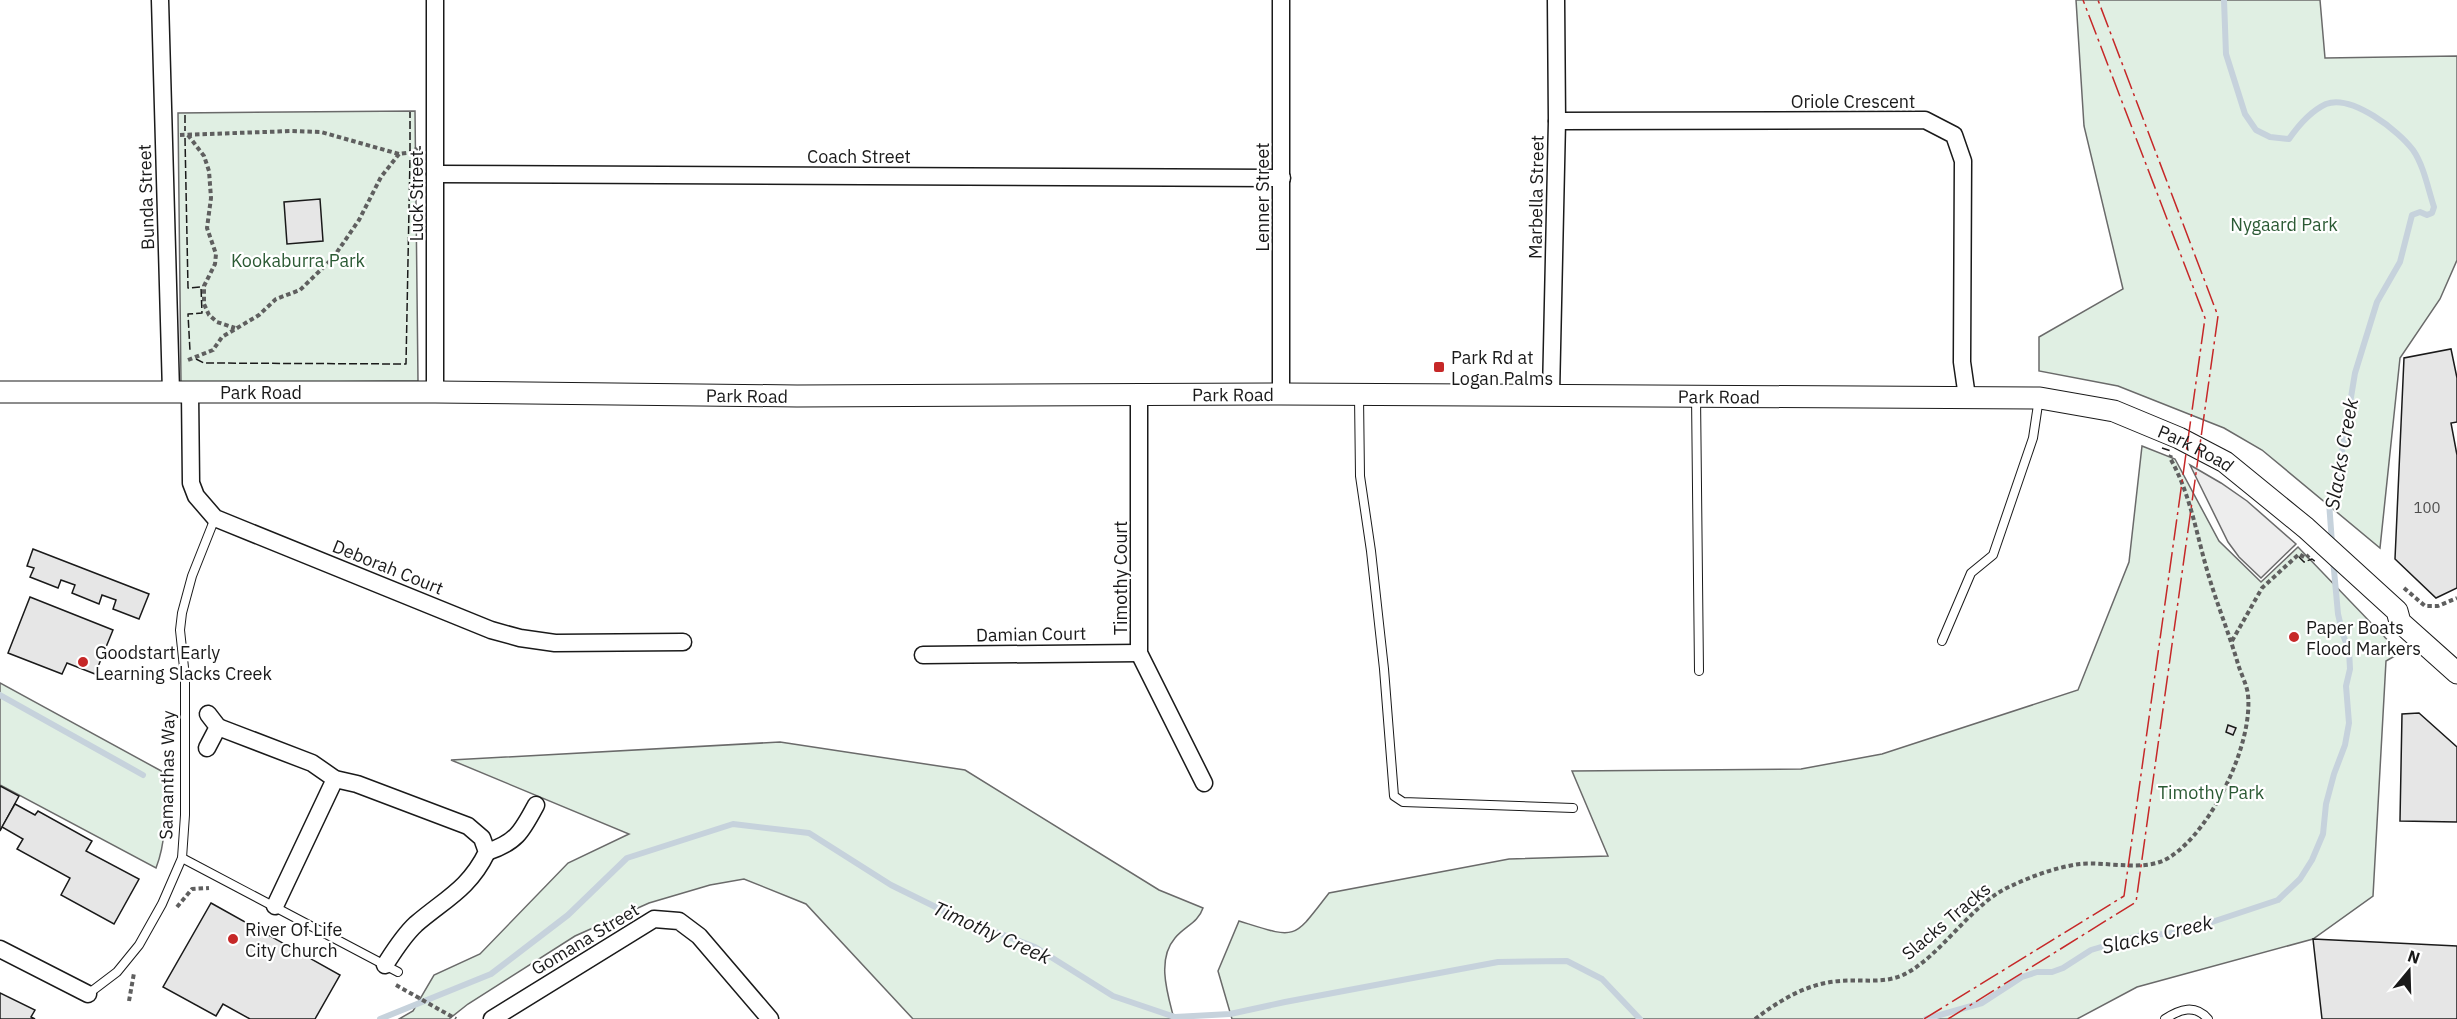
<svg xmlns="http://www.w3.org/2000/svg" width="2457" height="1019" viewBox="0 0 2457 1019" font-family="'IBM Plex Sans',sans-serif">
  <rect width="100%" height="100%" fill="#fff"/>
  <!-- green -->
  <g fill="#e0efe3" stroke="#6a6a6a" stroke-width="1.5">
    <polygon points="2076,0 2320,0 2325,58 2457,56 2457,260 2440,299 2400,358 2380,548 2262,450 2224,428 2118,386 2039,371 2039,337 2123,289 2084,126"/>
    <polygon points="415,111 418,381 181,383 178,113"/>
    <path d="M 2142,446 L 2175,459 L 2219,541 L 2261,582 L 2298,547 L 2400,653 L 2386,661 L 2373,896 L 2313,939 L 2137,987 L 2077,1019 L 1232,1019 L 1218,971 L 1239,921 C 1297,939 1292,941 1329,893 L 1509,859 L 1608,856 L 1572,771 L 1801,769 L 1882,754 L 2078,690 L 2129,562 Z"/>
    <path d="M 0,683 L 165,773 C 165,804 168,837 156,868 L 0,785 Z"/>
    <path d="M 780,742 L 965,770 L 1159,890 L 1203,908 C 1198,923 1185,926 1175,938 C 1156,960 1168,995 1174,1019 L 913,1019 L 806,904 L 744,879 L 710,885 L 649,903 L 575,936 L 468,1004 L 449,1019 L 399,1019 L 413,1011 L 434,975 L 480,954 L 568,863 L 629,834 L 451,760 Z"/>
  </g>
  <!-- parking -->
  <polygon fill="#ededed" stroke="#6a6a6a" stroke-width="1.5" points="2190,465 2221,483 2247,501 2296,544 2261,578 2239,557 2228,542"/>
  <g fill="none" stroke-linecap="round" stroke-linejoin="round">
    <!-- stream -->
    <g stroke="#c6d2dc" stroke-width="6">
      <path d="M 2224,0 L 2226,54 L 2245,114 L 2256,130 L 2270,137 L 2289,139 C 2298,126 2311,111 2326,104 C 2352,94 2399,131 2413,150 C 2424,166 2428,189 2434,207 L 2432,213 L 2427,215 L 2420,212 L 2412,215 L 2400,262 L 2377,302 L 2355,373 L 2337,482 L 2329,502 L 2332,543"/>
      <polyline points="0,695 143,775"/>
      <polyline points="380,1019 491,974 568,915 627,858 733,824 809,833 891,885 954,916 1035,947 1113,996 1175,1017 1230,1014 1285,1002 1498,962 1567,961 1602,979 1640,1019"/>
      <polyline points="1926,1019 1982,1003 2022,977 2037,972 2052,972 2063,968 2091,950 2141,935 2166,934 2188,930 2278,900 2300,879 2312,860 2323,834 2326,804 2334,774 2345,745 2349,723 2346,686 2350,669 2349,650 2343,635 2338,614 2333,559"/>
    </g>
  </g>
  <!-- building -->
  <g fill="#e6e6e6" stroke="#1a1a1a" stroke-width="1.5">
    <polygon points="320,199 323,241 287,244 284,202"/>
    <polygon points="2451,349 2457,378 2457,422 2451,423 2457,455 2457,588 2436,598 2395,559 2404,358"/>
    <polygon points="33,549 149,594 139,619 113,609 116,600 102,595 99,604 72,593 75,585 61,580 58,588 30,577 34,568 27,566"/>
    <polygon points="30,597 113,630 95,674 67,663 62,674 8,653"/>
    <polygon points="2419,713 2457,747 2457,822 2400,821 2402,714"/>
    <polygon points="2228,725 2236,728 2233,735 2226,732"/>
    <polygon points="0,786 19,796 0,831"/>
    <polygon points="15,804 35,815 38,811 92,841 86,851 139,879 114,924 61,895 70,878 17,849 23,839 2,827"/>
    <polygon points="211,903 340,975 315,1019 250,1019 223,1004 216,1016 163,987"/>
    <polygon points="2313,939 2457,946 2457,1019 2322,1019"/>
    <polygon points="0,993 35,1010 31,1017 35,1019 0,1019"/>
  </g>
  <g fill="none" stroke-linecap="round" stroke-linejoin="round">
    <defs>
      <g id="service">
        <polyline points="1696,395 1699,671"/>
        <polyline points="1359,396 1360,476 1371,551 1384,669 1394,796 1403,802 1573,808"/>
        <polyline points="1942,641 1971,573 1993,555 2033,438 2039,398"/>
        <polyline points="182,858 398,972"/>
        <polyline points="88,994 117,972 139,945 162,904 182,858 185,815 185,677 180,630 182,613 192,576 215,518"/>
        <path d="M 2165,1019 C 2180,1009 2195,1004 2208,1019"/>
      </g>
      <g id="minor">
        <polyline points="160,0 171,392"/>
        <polyline points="1281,0 1281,394"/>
        <polyline points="1557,121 1925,120 1954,135 1963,161 1962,362 1967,397"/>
        <polyline points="435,174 1282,178"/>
        <polyline points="190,392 191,483 196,496 215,518 491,630 520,638 555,643 683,642"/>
        <polyline points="435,392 435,0"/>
        <polyline points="1139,394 1139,653 1204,783"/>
        <polyline points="1551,394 1557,121 1556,0"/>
        <polyline points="923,655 1139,653"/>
        <path d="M 218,727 L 312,763 L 335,779 L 357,784 L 468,826 L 482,838 L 487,852 C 469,889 445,899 416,924 C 403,936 394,951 385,965"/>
        <polyline points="207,748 218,727 208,714"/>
        <path d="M 487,852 C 517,842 522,831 536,805"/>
        <polyline points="275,906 335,779"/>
        <polyline points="0,949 88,994"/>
        <polyline points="492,1019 654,919 679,921 699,936 770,1019"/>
      </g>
      <g id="tertiary">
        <path id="s1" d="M 0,392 L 435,392 L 797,396 L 1281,394 L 2040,398 L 2114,411 L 2179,438 L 2225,462 L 2306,528 L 2397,611 L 2400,622 L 2457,673"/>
      </g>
    </defs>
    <!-- service casing -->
    <use href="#service" stroke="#1a1a1a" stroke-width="10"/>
    <!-- minor casing -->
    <use href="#minor" stroke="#1a1a1a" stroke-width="19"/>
    <!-- tertiary casing -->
    <use href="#tertiary" stroke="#1a1a1a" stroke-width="23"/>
    <!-- path -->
    <g stroke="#5f5f5f" stroke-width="4" stroke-dasharray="4.5 3" stroke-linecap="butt">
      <polyline points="180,135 292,131 321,132 399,154 413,152 417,148"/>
      <polyline points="188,135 204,156 209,171 211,198 207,228 216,254 215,264 204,286 204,304 209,315 217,322 235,328"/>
      <polyline points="188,360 213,350 222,337 259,315 276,299 300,290 333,258 359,220 381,177 399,154"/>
      <polyline points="2404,588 2425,606 2438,606 2457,598"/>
      <polyline points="2232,641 2262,588 2299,554 2306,558 2309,555"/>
      <polyline points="177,907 192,889 209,888"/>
      <polyline points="396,985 456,1019"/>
      <polyline points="129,1001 134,973"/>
      <path d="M 1755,1019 C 1780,1000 1808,983 1840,981 C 1861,979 1883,984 1903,975 C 1941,957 1971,903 2011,886 C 2032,876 2057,867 2080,864 C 2107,861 2146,873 2170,857 C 2212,830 2253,744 2248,695 C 2247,685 2241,674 2238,664 C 2229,633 2216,602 2207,570 C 2196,532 2190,493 2170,458 L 2171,455"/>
    </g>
    <!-- service -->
    <use href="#service" stroke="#fff" stroke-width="8"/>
    <!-- minor -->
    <use href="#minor" stroke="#fff" stroke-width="16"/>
    <!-- tertiary -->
    <use href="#tertiary" stroke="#fff" stroke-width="21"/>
    <!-- fence -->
    <g stroke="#1a1a1a" stroke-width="1.5" stroke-dasharray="8 3" stroke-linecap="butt">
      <polyline points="185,115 185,131"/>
      <polyline points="185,138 188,288 201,287 202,313 188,314 190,351"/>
      <polyline points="420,146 420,157"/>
      <polyline points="410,151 410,112"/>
      <polyline points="196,359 204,363 406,364 410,157"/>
      <polyline points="2162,448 2171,451"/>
      <polyline points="2299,557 2304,562 2312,559 2316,562"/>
    </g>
    <!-- power -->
    <g stroke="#c62828" stroke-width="1.5" stroke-dasharray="21 4.5 3 4.5" stroke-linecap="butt">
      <polyline points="1924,1019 2124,896 2205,318 2083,0"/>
      <polyline points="1948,1019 2136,902 2218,316 2098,0"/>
    </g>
  </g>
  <!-- markers -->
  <g fill="#c62828" stroke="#fff" stroke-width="2">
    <rect x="1433" y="361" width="12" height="12" rx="3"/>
    <circle cx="2294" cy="637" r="6"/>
    <circle cx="83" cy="662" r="6"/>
    <circle cx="233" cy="939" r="6"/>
  </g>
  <g text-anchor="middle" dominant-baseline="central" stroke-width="4.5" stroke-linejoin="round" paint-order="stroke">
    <!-- number labels -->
    <g font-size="15" fill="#4d4d4d">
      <text x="2427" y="507">100</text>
    </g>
    <!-- street labels -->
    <g font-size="18" fill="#1a1a1a" stroke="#fff">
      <text x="1853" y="101">Oriole Crescent</text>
      <text x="859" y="156">Coach Street</text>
      <text transform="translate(416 196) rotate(-90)">Luck Street</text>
      <text transform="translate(146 197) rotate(-92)">Bunda Street</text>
      <text transform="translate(1262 197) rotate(-90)">Lenner Street</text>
      <text transform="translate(1536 197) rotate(-89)">Marbella Street</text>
      <text stroke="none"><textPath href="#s1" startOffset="261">Park Road</textPath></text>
      <text stroke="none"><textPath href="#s1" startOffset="1233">Park Road</textPath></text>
      <text stroke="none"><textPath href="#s1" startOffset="1719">Park Road</textPath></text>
      <text stroke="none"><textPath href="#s1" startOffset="747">Park Road</textPath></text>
      <text stroke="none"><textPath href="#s1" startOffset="2205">Park Road</textPath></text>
      <text transform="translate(388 567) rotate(22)">Deborah Court</text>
      <text transform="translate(1120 578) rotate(-90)">Timothy Court</text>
      <text transform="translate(1031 634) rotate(-1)">Damian Court</text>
      <text transform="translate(167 775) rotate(-89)">Samanthas Way</text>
      <text transform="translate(1946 921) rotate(-40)">Slacks Tracks</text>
      <text transform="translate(585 939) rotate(-31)">Gomana Street</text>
    </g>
    <!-- park labels -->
    <g font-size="18" fill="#2b5a34" stroke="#fff">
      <text x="2284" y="224">Nygaard Park</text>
      <text x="298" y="260">Kookaburra Park</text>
      <text x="2211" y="792">Timothy Park</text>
    </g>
    <!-- poi labels -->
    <g font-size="18" fill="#1a1a1a" stroke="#fff" text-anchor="start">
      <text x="1451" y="357">Park Rd at<tspan x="1451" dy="21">Logan Palms</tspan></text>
      <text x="2306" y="627">Paper Boats<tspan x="2306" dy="21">Flood Markers</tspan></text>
      <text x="95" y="652">Goodstart Early<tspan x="95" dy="21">Learning Slacks Creek</tspan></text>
      <text x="245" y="929">River Of Life<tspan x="245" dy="21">City Church</tspan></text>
    </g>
    <!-- water labels -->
    <g font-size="20" font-style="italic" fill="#1a1a1a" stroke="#fff">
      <text transform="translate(2341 454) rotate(-80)">Slacks Creek</text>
      <text transform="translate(992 932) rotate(24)">Timothy Creek</text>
      <text transform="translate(2157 934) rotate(-13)">Slacks Creek</text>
    </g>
  </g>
  <!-- north arrow -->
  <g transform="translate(2409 971) rotate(19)" stroke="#ffffff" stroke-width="4.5" paint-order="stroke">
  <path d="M0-4.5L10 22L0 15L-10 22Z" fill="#1a1a1a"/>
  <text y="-9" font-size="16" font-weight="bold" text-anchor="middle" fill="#1a1a1a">N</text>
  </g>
</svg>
